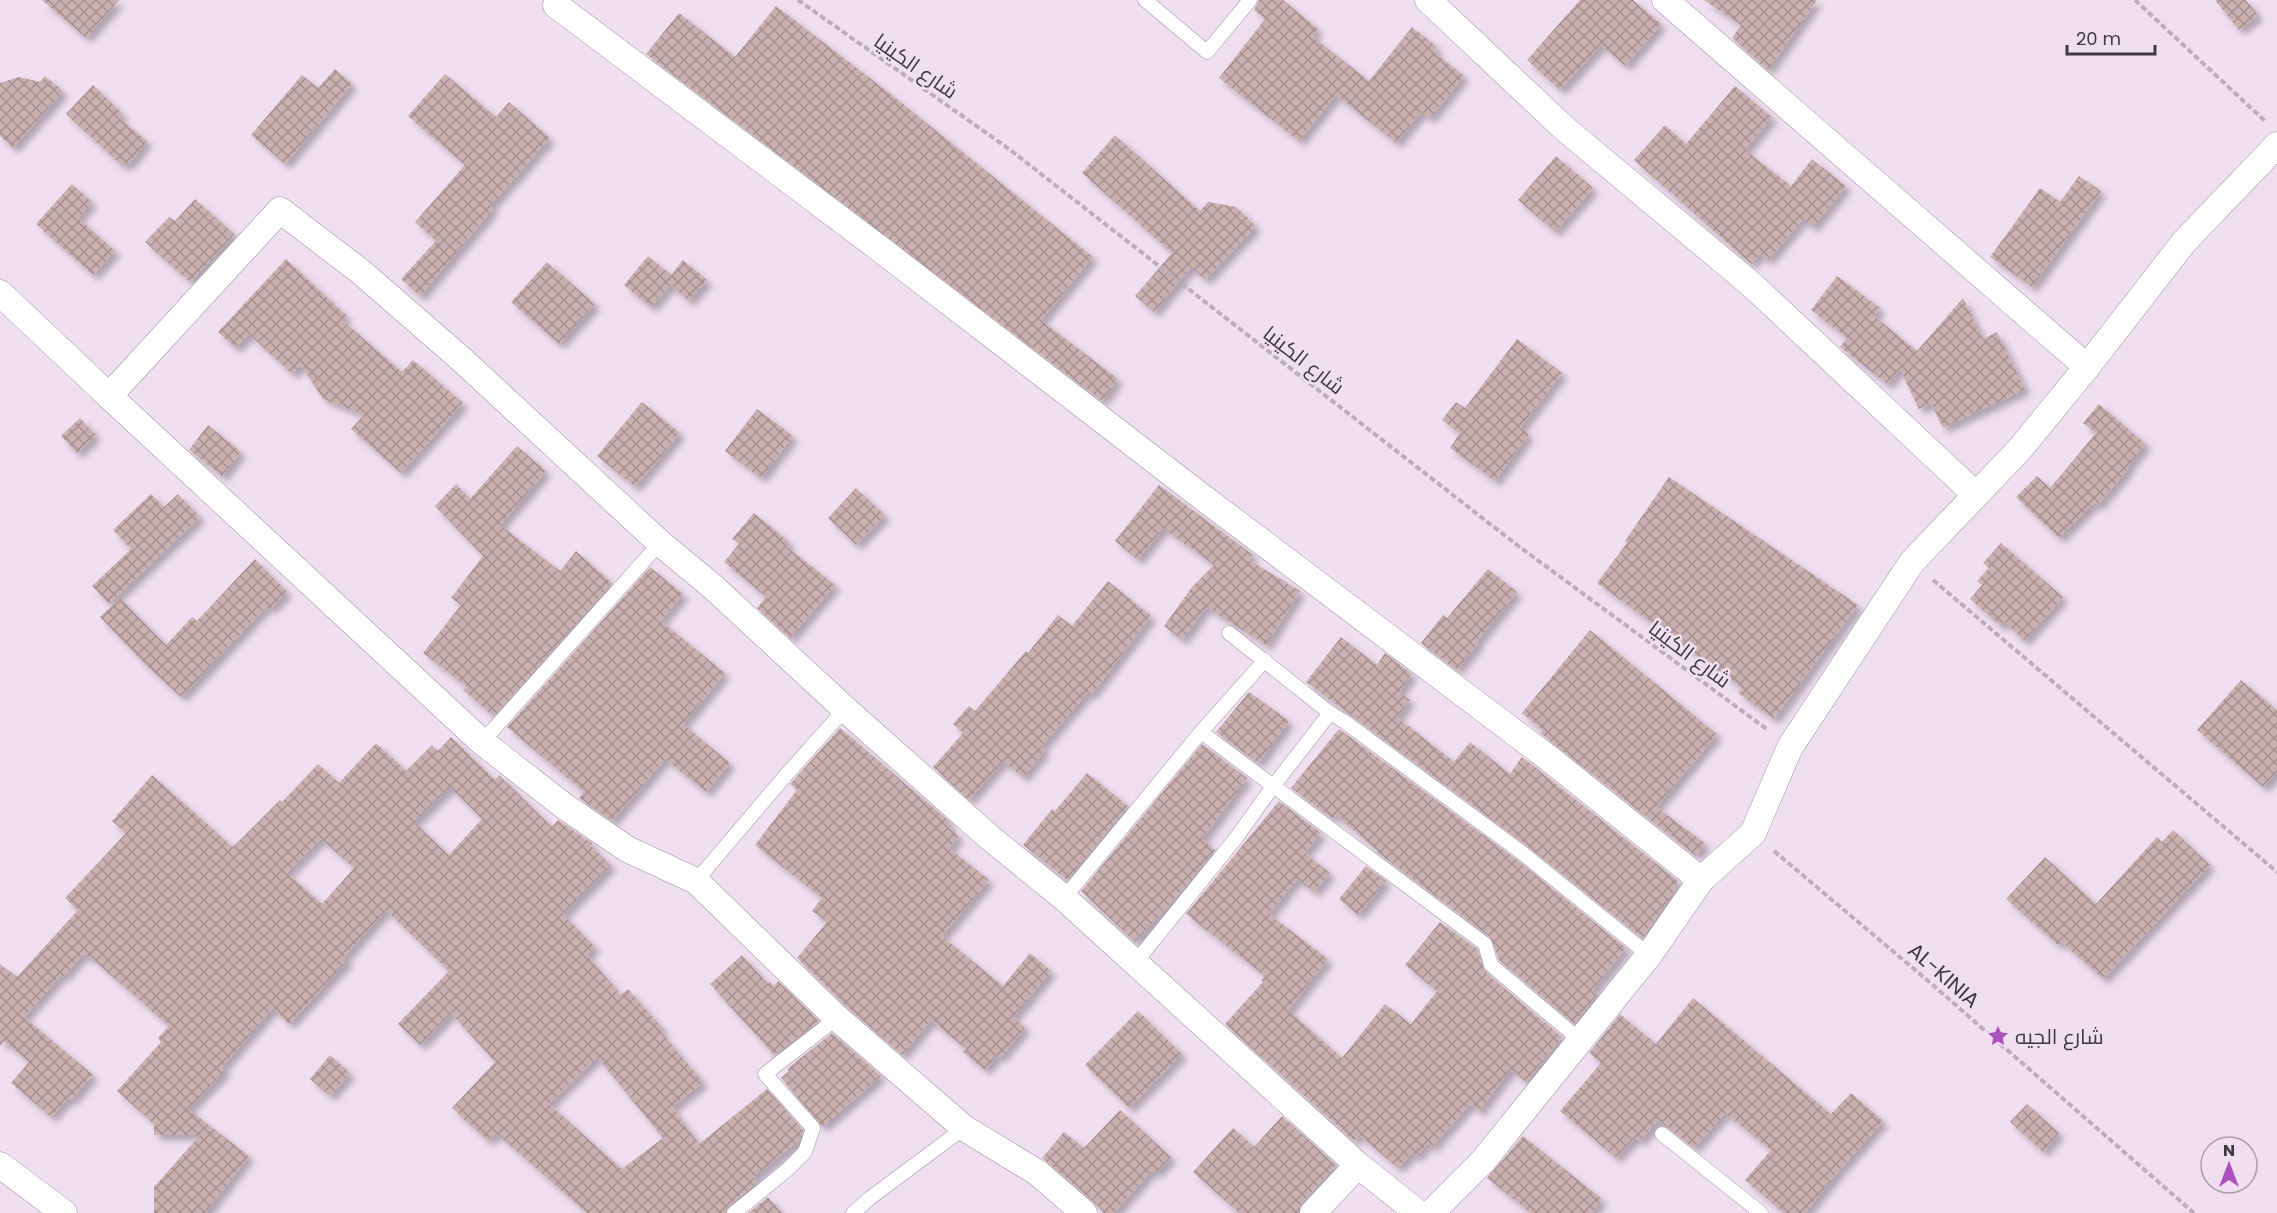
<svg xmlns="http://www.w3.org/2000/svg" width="2277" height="1213" viewBox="0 0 2277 1213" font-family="Poppins,Cairo,sans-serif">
  <defs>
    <pattern id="building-cross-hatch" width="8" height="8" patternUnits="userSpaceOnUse" patternTransform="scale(1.5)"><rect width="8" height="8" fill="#cab0af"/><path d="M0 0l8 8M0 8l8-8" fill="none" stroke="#a59090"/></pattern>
    <filter id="shadow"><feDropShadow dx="5.5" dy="5.5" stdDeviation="3" flood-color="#0004"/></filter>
  </defs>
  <rect width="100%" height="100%" fill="#f0dff1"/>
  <!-- building -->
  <g fill="url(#building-cross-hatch)" fill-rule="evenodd" filter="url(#shadow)">
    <polygon points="42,0 119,0 86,38"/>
    <polygon points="1259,0 1283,0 1318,29 1312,36 1369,81 1412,27 1437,47 1434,52 1464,76 1430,118 1421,112 1396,143 1336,95 1299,141 1219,78 1265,19 1254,10"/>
    <polygon points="1580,0 1633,0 1661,24 1625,66 1601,45 1560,90 1527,60"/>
    <polygon points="1704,0 1817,0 1768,70 1732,38 1741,25"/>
    <polygon points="2215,0 2246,0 2258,15 2239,30"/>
    <polygon points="776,6 888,92 1093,257 1041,320 1118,379 1102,401 646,54 679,13 735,57"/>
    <polygon points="335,69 352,84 285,164 251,135 302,75 318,88"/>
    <polygon points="445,74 496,117 509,102 550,138 490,206 493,209 420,296 401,279 436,241 415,222 465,165 408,116"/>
    <polygon points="45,76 63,91 13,148 0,136 0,83 19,77 40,82"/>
    <polygon points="93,85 123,114 119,118 147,141 128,165 125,162 122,166 66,114"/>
    <polygon points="1735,86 1772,117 1745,150 1791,186 1812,159 1846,186 1813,227 1803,219 1768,260 1760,254 1751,264 1634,160 1665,125 1686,144"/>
    <polygon points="1115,135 1200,211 1208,202 1236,207 1256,226 1205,280 1191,267 1154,312 1135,296 1172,253 1082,173"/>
    <polygon points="1556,156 1593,188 1555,232 1518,200"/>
    <polygon points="2079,176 2101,191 2032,287 1990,257 2040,188 2060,202"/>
    <polygon points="72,184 92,202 78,218 115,251 93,275 36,224"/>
    <polygon points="195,199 234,234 190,282 145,242 169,217 175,221"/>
    <polygon points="648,256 671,275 683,260 707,280 689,301 670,285 651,307 624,285"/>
    <polygon points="286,259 347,316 342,320 402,372 413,360 463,403 401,473 351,429 364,415 323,399 301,365 292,374 249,334 235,348 218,332"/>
    <polygon points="547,262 595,304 559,344 511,302"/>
    <polygon points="1837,276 1880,308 1874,316 1917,351 1963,298 1983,339 1997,332 2025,389 1943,428 1931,403 1919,409 1900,369 1887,384 1840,347 1847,338 1811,310"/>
    <polygon points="1517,339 1562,373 1520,428 1529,434 1495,481 1450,448 1460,433 1442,420 1456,402 1465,408"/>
    <polygon points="642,402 680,433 635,487 597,456"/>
    <polygon points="2099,404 2146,444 2127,467 2129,468 2098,505 2094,503 2059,538 2016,497 2037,476 2050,488 2096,433 2083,423"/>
    <polygon points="757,409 793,436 761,478 725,451"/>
    <polygon points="80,418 96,435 77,453 61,436"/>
    <polygon points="208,425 241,452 222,476 189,450"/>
    <polygon points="517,446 546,471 500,525 560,571 576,551 612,583 494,716 463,690 467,687 423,653 461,605 451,598 483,556 435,506 456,484 470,499"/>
    <polygon points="1669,477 1858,605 1774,719 1738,693 1742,688 1597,583 1627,543 1625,541"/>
    <polygon points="1159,485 1253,555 1249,560 1300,591 1266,645 1206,607 1182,640 1164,626 1192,587 1214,565 1163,528 1138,560 1115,541"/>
    <polygon points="856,488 885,515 856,545 828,518"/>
    <polygon points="151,494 164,507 178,494 200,517 109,604 92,586 131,549 113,530"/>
    <polygon points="754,513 789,542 786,546 835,585 790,638 757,608 766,597 724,562 739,544 732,539"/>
    <polygon points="2001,543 2063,597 2024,641 2005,622 2001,626 1970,599 1982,585 1977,581 1989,568 1983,563"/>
    <polygon points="255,559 287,592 270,609 267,606 181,697 147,666 100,617 120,598 166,645 192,617 197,621"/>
    <polygon points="650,567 683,594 661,621 725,673 683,724 730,763 706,792 665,759 612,821 579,798 584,792 507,727"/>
    <polygon points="1488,569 1517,592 1477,641 1478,643 1457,670 1421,643 1443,615 1447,618"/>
    <polygon points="1108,581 1151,616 1091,695 1088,692 1041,747 1045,750 1023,777 1003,761 969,800 933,767 963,733 953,724 969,706 975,711 1026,651 1028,653 1058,615 1072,626"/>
    <polygon points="1590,630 1717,734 1656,807 1705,843 1696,856 1540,733 1543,730 1522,713"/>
    <polygon points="1341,637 1377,665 1385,653 1412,674 1399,692 1410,700 1397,717 1454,762 1470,742 1510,774 1522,757 1678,881 1674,887 1676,889 1642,938 1526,845 1306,682"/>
    <polygon points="2241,680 2277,710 2277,773 2263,787 2197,730"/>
    <polygon points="1249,692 1289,721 1258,763 1216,732"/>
    <polygon points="840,728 950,822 947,826 959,836 949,848 989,880 942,936 1003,986 1030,953 1051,971 1013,1017 1025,1027 1001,1057 997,1055 985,1070 963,1052 966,1049 931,1020 902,1055 847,1007 797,958 827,922 812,911 822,898 755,845 797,790 790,784"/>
    <polygon points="1339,729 1516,859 1631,952 1625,949 1592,991 1597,995 1574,1024 1499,960 1490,937 1377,852 1378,851 1336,815 1333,819 1291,788"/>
    <path d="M 451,737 L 495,780 L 499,775 L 552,827 L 558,820 L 593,844 L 591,846 L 611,865 L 563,914 L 595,947 L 587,955 L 621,995 L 628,989 L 663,1029 L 660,1031 L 703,1082 L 672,1107 L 699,1144 L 767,1089 L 803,1130 L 800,1139 L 753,1178 L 757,1183 L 728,1206 L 725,1213 L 587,1213 L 496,1133 L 488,1141 L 452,1108 L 495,1062 L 451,1013 L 420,1045 L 398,1024 L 449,971 L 386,910 L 344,957 L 348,960 L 289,1024 L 273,1008 L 222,1067 L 225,1071 L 188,1109 L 249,1156 L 205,1213 L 154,1213 L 154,1187 L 200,1135 L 154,1135 L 154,1124 L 117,1091 L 161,1042 L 158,1038 L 169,1026 L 89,956 L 87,958 L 83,954 L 63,977 L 61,975 L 24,1017 L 93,1075 L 71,1100 L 68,1098 L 51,1117 L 11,1083 L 29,1062 L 4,1041 L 0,1046 L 0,964 L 17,977 L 78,910 L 65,898 L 126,833 L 112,821 L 152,775 L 233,847 L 280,800 L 282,802 L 318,764 L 339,783 L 376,743 L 406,771 L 432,745 L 438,751 ZM 450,787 L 482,819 L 449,855 L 414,822 ZM 321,839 L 354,868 L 322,904 L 287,873 ZM 597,1057 L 663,1138 L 622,1169 L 549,1104 Z"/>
    <polygon points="1202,744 1247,778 1202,839 1215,850 1172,902 1135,942 1081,891"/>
    <polygon points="1087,773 1128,806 1067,880 1023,845 1052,809 1055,811"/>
    <polygon points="1279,801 1321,833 1305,853 1330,873 1314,892 1297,879 1269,914 1328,959 1288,1010 1342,1058 1385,1004 1411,1024 1437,991 1405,965 1440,922 1477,949 1485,972 1562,1037 1526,1082 1511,1069 1479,1111 1470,1104 1432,1147 1428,1143 1417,1156 1412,1153 1398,1168 1359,1135 1354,1141 1225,1024 1263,982 1261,980 1265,976 1186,914"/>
    <polygon points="2173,830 2210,865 2103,979 2061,941 2058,945 2006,899 2045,857 2096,904 2157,837 2162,842"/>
    <polygon points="1366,866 1386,881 1358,915 1339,899"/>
    <polygon points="742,955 768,984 770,982 774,986 778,981 819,1021 774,1055 710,984"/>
    <polygon points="1693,998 1831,1114 1851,1093 1883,1121 1837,1173 1805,1213 1784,1213 1745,1180 1771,1150 1725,1113 1694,1148 1658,1120 1640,1141 1635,1137 1616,1158 1560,1111 1601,1063 1589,1053 1620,1014 1656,1044"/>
    <polygon points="1138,1011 1182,1054 1129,1108 1085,1065"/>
    <polygon points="832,1033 881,1076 822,1127 781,1078 789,1071 787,1069"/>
    <polygon points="330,1055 350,1073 330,1096 310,1079"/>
    <polygon points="2027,1104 2059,1133 2043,1152 2010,1122"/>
    <polygon points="1120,1110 1171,1157 1156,1173 1152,1170 1114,1213 1104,1213 1094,1202 1042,1158 1064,1132 1084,1148"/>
    <polygon points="1282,1116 1336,1165 1302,1203 1298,1213 1239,1213 1193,1172 1233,1128 1254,1147"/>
    <polygon points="1523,1136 1602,1199 1591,1213 1531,1213 1487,1178"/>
    <polygon points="768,1197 782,1213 748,1213"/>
  </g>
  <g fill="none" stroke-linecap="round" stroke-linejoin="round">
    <defs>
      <g id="service">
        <polyline points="1145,0 1207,52 1250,0"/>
        <polyline points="1229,633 1330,713 1345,722 1521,852 1649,955"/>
        <polyline points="1201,732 1485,944 1491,965 1580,1040"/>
        <polyline points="482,742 660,543"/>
        <polyline points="696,881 786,775 845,709"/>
        <polyline points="1064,898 1201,732 1265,660"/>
        <polyline points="1135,963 1236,838 1274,785 1330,713"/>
        <polyline points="1662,1134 1761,1213"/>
        <polyline points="734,1213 787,1170 805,1152 813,1128 765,1074 837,1018"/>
        <polyline points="853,1213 870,1198 964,1128"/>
      </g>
      <g id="minor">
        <polyline points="1428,0 1564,128 1752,285 1976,495"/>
        <polyline points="1665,0 2087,367"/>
        <polyline points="556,5 884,252 1197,493 1551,760 1701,880"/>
        <polyline points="0,293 109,396"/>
        <polyline points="0,1165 64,1213"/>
        <polyline points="1084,1213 1038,1173 964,1128 837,1018 696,881 627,849 564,806 482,742 109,396 280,210 361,272 460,358 660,543 713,587 845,709 989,837 1064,898 1358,1165"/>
        <polyline points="1313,1213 1358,1165 1418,1213"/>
        <polyline points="1431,1213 1483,1161 1649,955 1701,880 1753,833 1790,747 1912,562 2019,450 2087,367 2184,242 2277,145"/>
      </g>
    </defs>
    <!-- service casing -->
    <use href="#service" stroke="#a192a3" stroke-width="15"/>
    <!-- minor casing -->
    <use href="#minor" stroke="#a192a3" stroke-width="27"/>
    <!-- path -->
    <g stroke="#bbadbb" stroke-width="4" stroke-dasharray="6 3" stroke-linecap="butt">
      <polyline points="798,0 1009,149 1517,545 1768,730"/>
      <polyline points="2135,0 2266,122"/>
      <polyline points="1933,580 2277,872"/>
      <polyline points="1774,851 1927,980 2194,1213"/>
    </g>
    <!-- service -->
    <use href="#service" stroke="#fff" stroke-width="14"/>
    <!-- minor -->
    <use href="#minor" stroke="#fff" stroke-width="26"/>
  </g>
  <!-- icons -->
  <defs>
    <symbol id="sight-bare" viewBox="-9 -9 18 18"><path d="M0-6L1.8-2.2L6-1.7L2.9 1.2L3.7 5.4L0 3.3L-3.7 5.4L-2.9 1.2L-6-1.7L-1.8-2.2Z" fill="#ab52be" stroke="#f0dff1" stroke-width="2.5" paint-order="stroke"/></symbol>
  </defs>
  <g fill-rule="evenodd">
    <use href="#sight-bare" x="1983" y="1021" width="30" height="30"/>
  </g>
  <g text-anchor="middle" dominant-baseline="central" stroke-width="5" stroke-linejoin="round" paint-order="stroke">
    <!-- street labels -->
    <g font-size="21" fill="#403940" stroke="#f0dff1">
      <text transform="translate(916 66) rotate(35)">شارع الكينيا</text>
      <text transform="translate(1304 360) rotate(38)">شارع الكينيا</text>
      <text transform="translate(1690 654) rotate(37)">شارع الكينيا</text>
      <text transform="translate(1944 975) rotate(41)">AL-KINIA</text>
    </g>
    <!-- poi labels -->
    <g font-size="21" fill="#403940" stroke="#f0dff1" text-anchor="start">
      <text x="2015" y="1036">شارع الجيه</text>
    </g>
  </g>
  <!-- north arrow -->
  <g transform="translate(2229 1165)"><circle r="28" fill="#f0dff1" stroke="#aa9daa" stroke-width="1.5"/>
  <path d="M0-4.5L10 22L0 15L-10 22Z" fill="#ab52be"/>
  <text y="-9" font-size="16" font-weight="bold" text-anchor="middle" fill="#403940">N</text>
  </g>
  <!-- scale -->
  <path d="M2067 45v9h88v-9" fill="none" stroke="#403940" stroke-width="3"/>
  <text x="2076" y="45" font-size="18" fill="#403940" stroke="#f0dff1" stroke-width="4.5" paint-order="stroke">20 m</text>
</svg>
